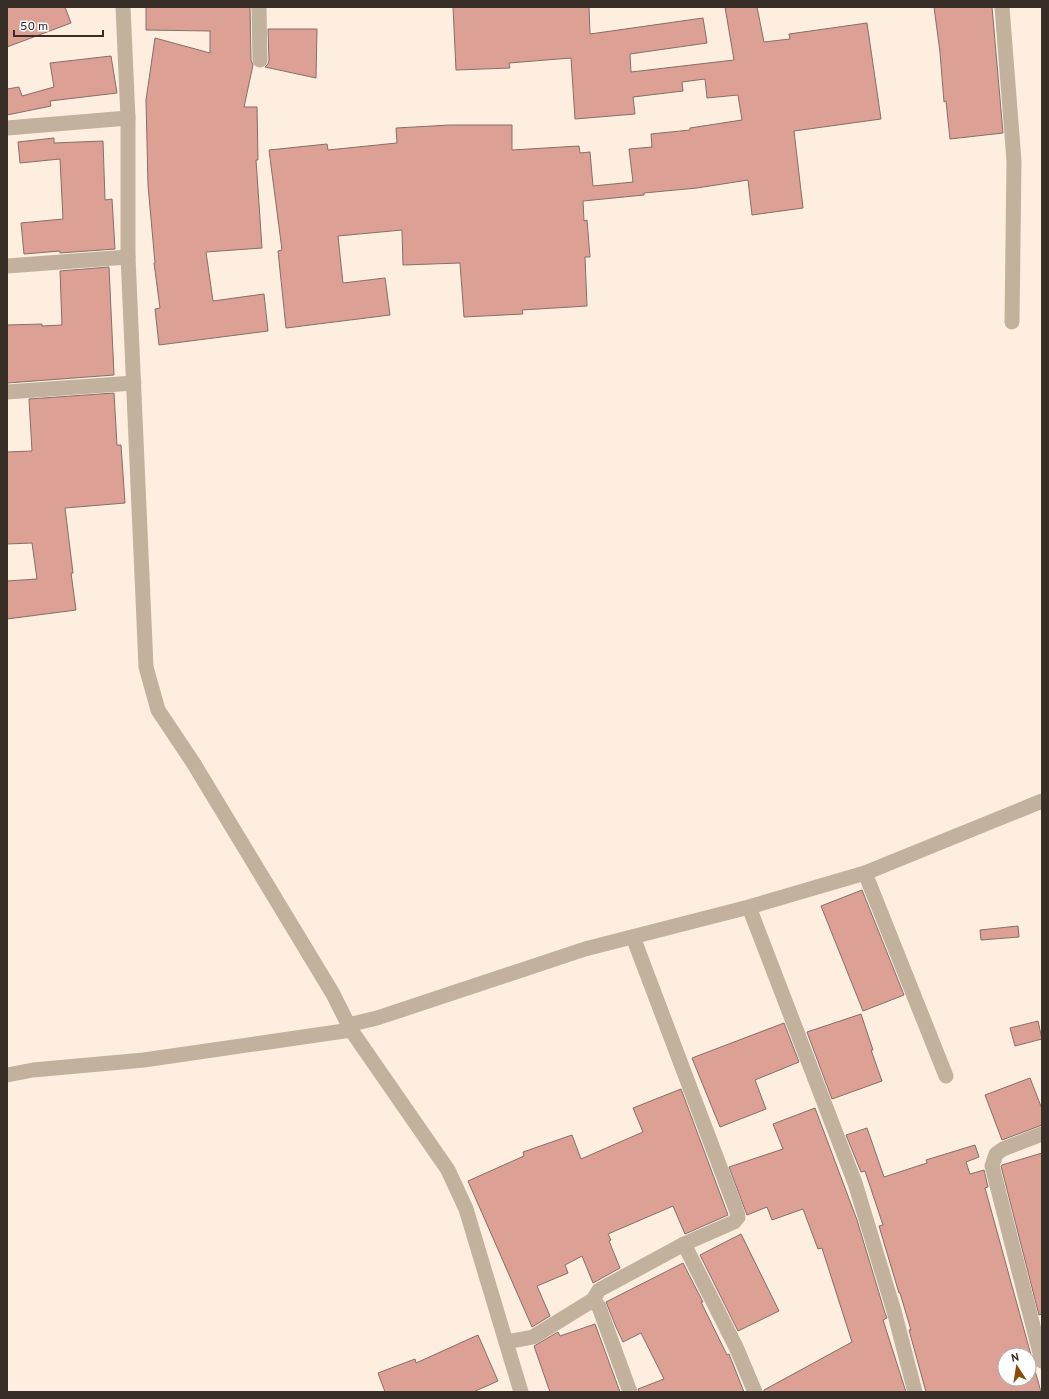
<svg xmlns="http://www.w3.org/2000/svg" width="1049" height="1399" viewBox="0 0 1049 1399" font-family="Overpass,sans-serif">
  <rect width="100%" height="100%" fill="#feeedf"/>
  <!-- building -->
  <g fill="#dca095" stroke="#876e69">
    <polygon points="7,7 65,7 71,23 7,47"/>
    <polygon points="146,7 250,7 251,60 253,65 244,107 257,107 258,160 256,160 262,248 206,252 213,301 264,294 268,331 159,345 155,309 160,308 154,263 155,263 148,185 146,100 155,38 210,53 210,31 146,30"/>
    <polygon points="453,7 589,7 590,34 703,18 707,43 630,54 631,72 734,60 725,7 757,7 764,42 790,39 789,34 867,23 881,119 794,131 803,208 752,215 748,180 697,188 644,193 644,195 583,201 584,221 587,220 590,257 585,257 587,306 522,310 523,314 464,317 460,263 403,265 402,230 338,236 343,283 385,278 390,315 286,328 278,251 282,250 269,150 327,144 328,150 397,143 396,128 450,125 512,125 512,150 579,146 580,153 590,152 593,186 633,182 629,149 652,147 651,134 690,130 690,128 742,120 738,95 707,98 705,79 682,82 683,91 633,97 635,114 575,119 571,58 509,63 510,68 456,70"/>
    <polygon points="934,7 992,7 1003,133 950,139 946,101 944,102 940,52"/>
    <polygon points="268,29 317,29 316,78 265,67 268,64 269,60"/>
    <polygon points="111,56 117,93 50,101 51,106 7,115 7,89 19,87 22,96 54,87 50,63"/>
    <polygon points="54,138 54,143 103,141 105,200 112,199 115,249 60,253 60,251 24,254 21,223 63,219 60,159 20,163 18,142"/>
    <polygon points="109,267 114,375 7,383 7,325 42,324 42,326 62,325 60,271"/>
    <polygon points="114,393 117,445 121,445 125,503 65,508 73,573 71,573 76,610 7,619 7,581 37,579 32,543 7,544 7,452 32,451 29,399"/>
    <polygon points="862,890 904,995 863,1011 821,906"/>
    <polygon points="1018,926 1019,937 981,940 980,930"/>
    <polygon points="861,1014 873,1050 871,1050 882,1081 832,1099 807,1032"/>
    <polygon points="1038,1021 1042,1039 1015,1046 1010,1028"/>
    <polygon points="784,1023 799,1062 755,1080 766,1109 720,1127 692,1058"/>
    <polygon points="1030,1078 1042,1109 1042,1125 1002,1140 985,1095"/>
    <polygon points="681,1089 728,1215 685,1234 673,1206 608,1234 611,1240 609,1241 620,1268 593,1283 582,1256 565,1265 568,1273 537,1286 550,1316 532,1327 468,1181 524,1156 523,1152 572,1135 581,1159 643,1132 633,1108"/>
    <polygon points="815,1108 857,1220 885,1313 887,1318 883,1320 906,1392 764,1392 764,1390 852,1342 822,1248 818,1249 803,1209 772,1220 767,1207 747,1215 729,1167 783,1149 773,1124"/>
    <polygon points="867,1128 884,1177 927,1163 926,1160 975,1145 979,1157 966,1162 970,1174 984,1170 988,1187 985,1188 1031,1355 1005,1355 1005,1379 1029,1379 1029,1359 1032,1358 1036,1367 1034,1367 1041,1392 926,1392 909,1330 911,1330 900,1293 899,1293 879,1226 883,1225 865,1171 861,1172 846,1135"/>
    <polygon points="1042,1153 1042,1314 1039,1315 1001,1166 1002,1165"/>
    <polygon points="741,1234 779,1311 738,1331 700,1255"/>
    <polygon points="683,1263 703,1302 701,1302 727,1355 729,1354 744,1392 639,1392 638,1389 664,1379 641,1333 623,1342 616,1327 606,1302"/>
    <polygon points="595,1324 620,1392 550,1392 534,1346 558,1332 560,1336"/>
    <polygon points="478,1335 498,1381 473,1392 385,1392 378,1373 415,1359 416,1363"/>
  </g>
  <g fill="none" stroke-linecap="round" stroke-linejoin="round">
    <!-- minor -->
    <g stroke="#c1b19d" stroke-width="15">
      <polyline points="123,7 128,118 128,257 146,667 158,710 194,764 333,994 351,1030 448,1170 466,1209 521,1392"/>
      <polyline points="259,7 260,60"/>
      <polyline points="1002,7 1014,161 1012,322"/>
      <polyline points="7,128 128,118"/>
      <polyline points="7,266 128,257"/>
      <polyline points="7,392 134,383"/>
      <polyline points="865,873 946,1076"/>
      <polyline points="749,907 855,1183 894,1311 915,1392"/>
      <polyline points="348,1025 377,1018 585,949 749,907 865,873 1042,801"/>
      <polyline points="7,1075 33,1070 144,1060 351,1030"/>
      <polyline points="1042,1134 1003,1149 996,1154 992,1166 1042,1361"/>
      <polyline points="684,1244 736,1347 755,1392"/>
      <polyline points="593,1300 599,1307 630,1392"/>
      <polyline points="506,1342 533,1337 593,1300 599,1290 684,1244 734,1222 738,1217 737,1212 633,937"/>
    </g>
  </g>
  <!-- border -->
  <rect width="1049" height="1399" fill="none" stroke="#362e27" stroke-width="16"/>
  <!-- north arrow -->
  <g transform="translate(1017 1367) rotate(348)"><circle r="19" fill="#fefefe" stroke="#aeaba8"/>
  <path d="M0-3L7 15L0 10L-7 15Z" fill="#884a0d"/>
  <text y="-6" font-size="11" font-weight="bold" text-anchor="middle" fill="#362e27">N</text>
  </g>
  <!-- scale -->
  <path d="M14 30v6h89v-6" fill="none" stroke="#362e27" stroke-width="2"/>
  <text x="20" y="30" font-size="12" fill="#362e27" stroke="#fefefe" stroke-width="3" paint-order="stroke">50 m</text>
</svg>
